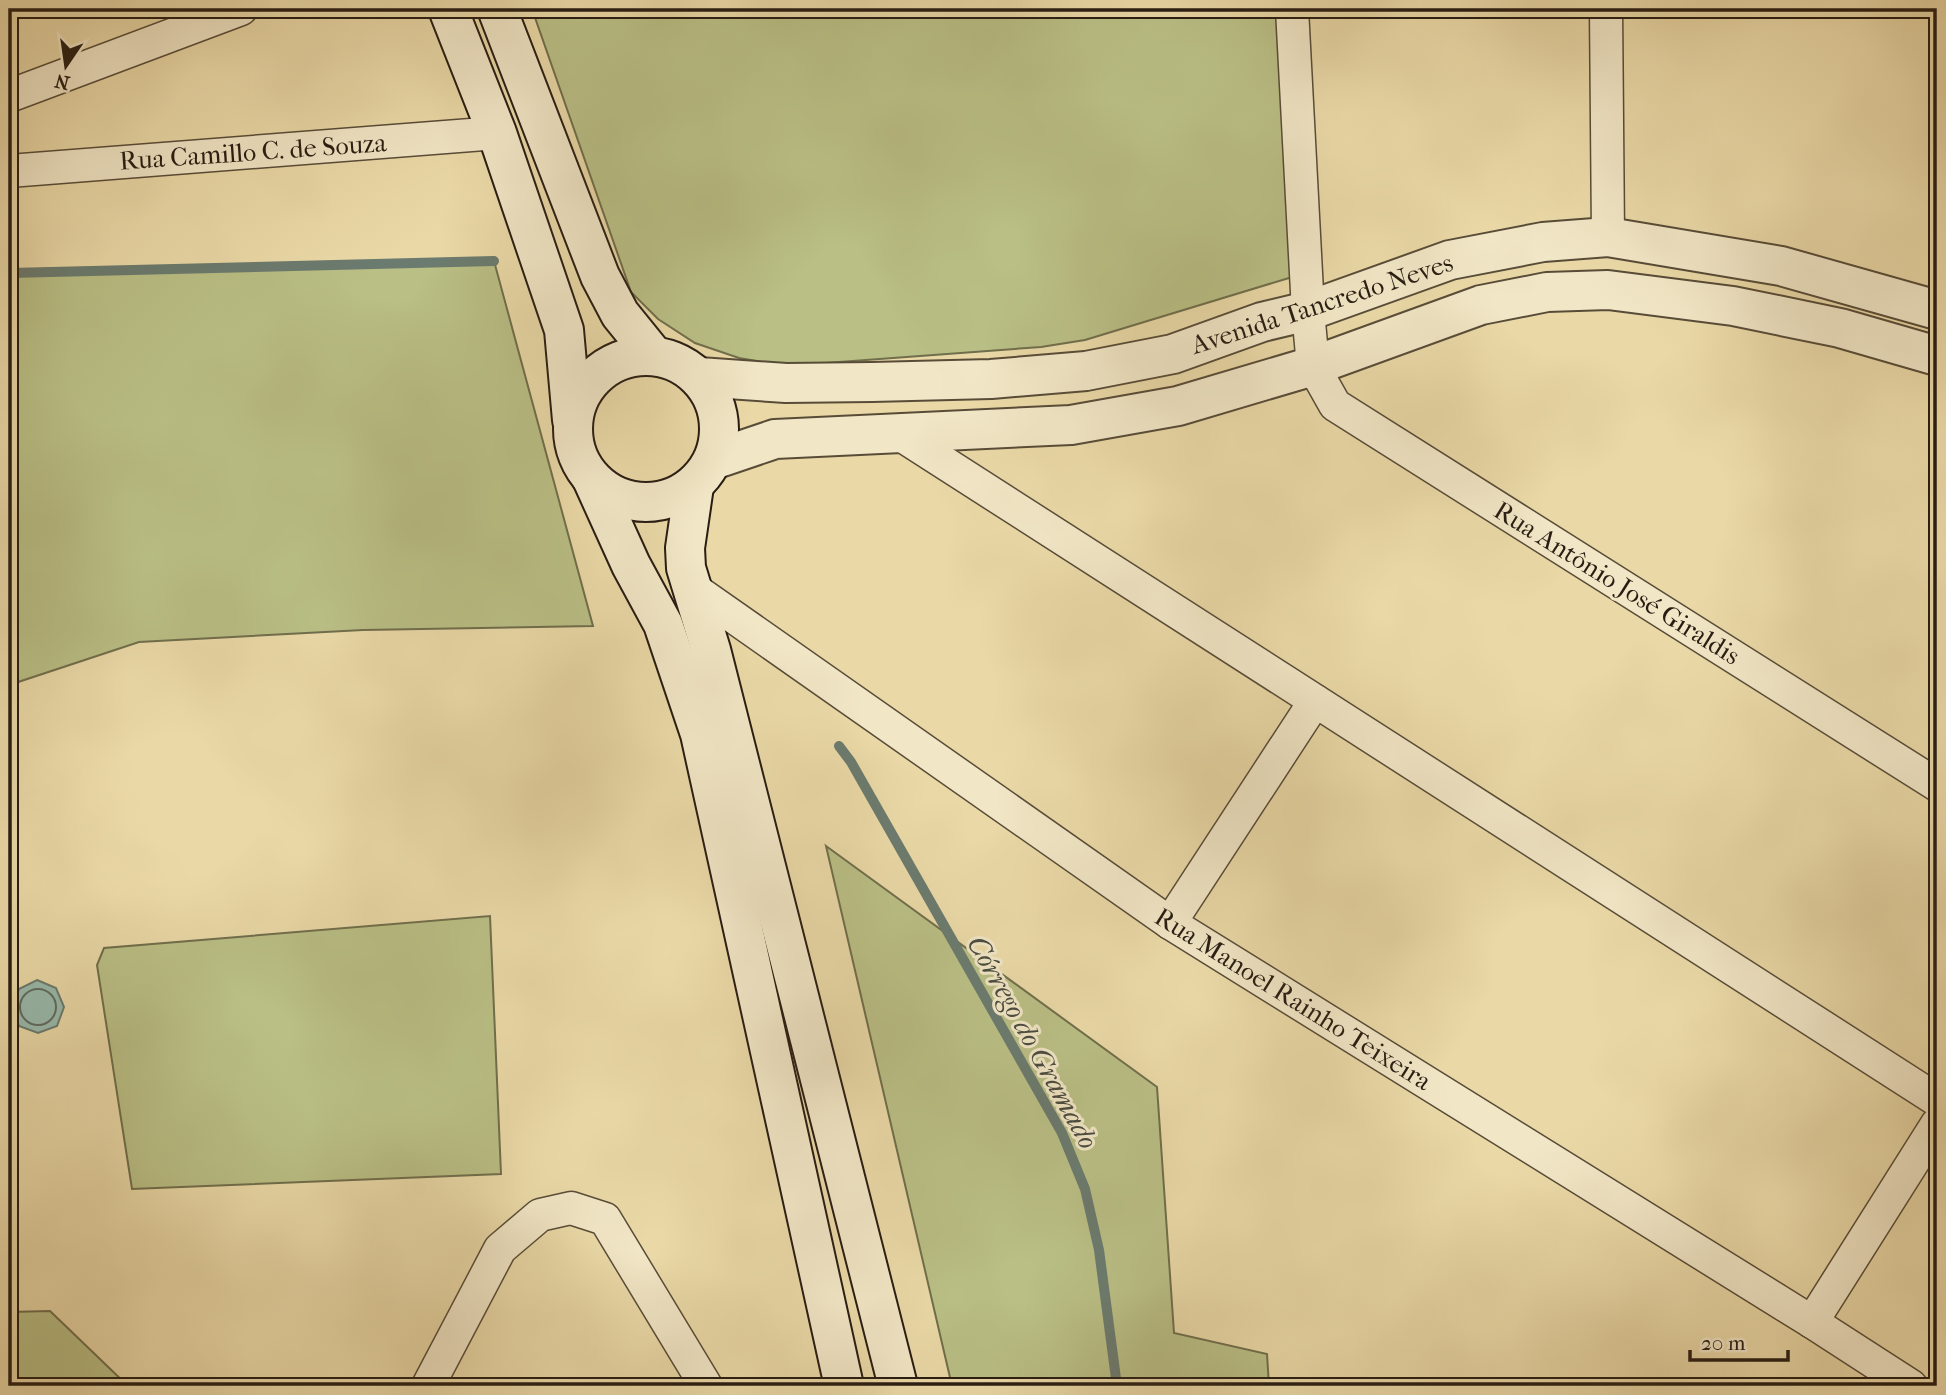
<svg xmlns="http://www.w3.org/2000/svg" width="1946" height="1395" viewBox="0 0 1946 1395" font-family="'IM FELL French Canon',serif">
  <rect width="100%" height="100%" fill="#ead9a7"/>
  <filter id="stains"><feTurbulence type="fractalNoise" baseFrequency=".00286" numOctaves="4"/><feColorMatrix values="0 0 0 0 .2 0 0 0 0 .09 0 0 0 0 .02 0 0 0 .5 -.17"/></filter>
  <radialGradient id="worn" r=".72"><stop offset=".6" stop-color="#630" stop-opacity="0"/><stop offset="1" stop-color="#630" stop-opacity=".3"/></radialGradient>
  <!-- green -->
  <g fill="#b9bf85" stroke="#706e4c" stroke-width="2">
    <polygon points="532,9 1281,9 1299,272 1289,278 1085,340 1041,347 785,366 739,358 695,343 658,319 631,292"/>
    <polygon points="494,261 593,626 363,630 139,642 9,685 9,273"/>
    <polygon points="826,846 1157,1087 1174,1333 1267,1354 1269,1386 952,1386"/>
    <polygon points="490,916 501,1174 132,1189 97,965 104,948"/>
    <polygon points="50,1311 128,1386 9,1386 9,1312"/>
  </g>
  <!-- water -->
  <polygon fill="#98baac" stroke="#6b7b6f" stroke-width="2" points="37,980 56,988 64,1007 57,1026 38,1033 19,1026 11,1008 19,989"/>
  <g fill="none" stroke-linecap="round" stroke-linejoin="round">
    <!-- shore -->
    <circle stroke="#606c60" stroke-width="2" cx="38" cy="1007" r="18"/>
    <!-- stream -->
    <g stroke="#6b7b6f" stroke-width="10">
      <polyline points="9,273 494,261"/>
      <polyline points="839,746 851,762 1062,1133 1085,1189 1099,1250 1117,1386"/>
    </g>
    <defs>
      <g id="minor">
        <polyline points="1292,9 1308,311 1313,366 1335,405 1937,785"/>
        <polyline points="1606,9 1608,237"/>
        <polyline points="9,96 241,9"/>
        <polyline points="9,171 497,133"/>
        <polyline points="898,433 1937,1100"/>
        <polyline points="691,587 1170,923 1812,1322 1911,1386"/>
        <polyline points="1170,923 1315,701"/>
        <polyline points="1812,1322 1937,1124"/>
        <polyline points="428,1386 500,1249 540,1215 571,1208 605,1219 706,1386"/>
      </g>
      <g id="tertiary">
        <polyline points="699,377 786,383 872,382 991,379 1086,371 1173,354 1262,322 1308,311 1450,260 1543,242 1608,237 1781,266 1937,310"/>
        <polyline points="713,460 775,439 1071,425 1178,406 1313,366 1481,305 1547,292 1608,290 1733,306 1840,328 1937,356"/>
      </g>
      <g id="secondary">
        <polyline points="448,9 497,133 564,330 572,420"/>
        <polyline points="497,9 600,276 620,314 654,356"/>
        <circle cx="646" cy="429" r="73"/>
        <polyline points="592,479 631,565 663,624 700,734 844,1386"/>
        <polyline points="694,486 685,548 686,568 711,650 898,1386"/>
      </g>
    </defs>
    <!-- minor casing -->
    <use href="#minor" stroke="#584c38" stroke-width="35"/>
    <!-- tertiary casing -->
    <use href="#tertiary" stroke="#584c38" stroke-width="42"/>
    <!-- secondary casing -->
    <use href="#secondary" stroke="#281d13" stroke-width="42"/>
    <!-- minor -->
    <use href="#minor" stroke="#f1e6c6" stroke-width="32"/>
    <!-- tertiary -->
    <use href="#tertiary" stroke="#f1e6c6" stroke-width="38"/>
    <!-- secondary -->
    <use href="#secondary" stroke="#f1e6c6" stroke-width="38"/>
  </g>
  <g text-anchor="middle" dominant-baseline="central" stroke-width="6" stroke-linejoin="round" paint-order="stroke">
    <!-- street labels -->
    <g font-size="26" fill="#281d13" stroke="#f1e6c6">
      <text transform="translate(253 152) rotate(-4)">Rua Camillo C. de Souza</text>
      <text transform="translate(1322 304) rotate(-18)">Avenida Tancredo Neves</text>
      <text transform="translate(1617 583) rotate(32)">Rua Antônio José Giraldis</text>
      <text transform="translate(1293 999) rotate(32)">Rua Manoel Rainho Teixeira</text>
    </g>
    <!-- water labels -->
    <g font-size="28" font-style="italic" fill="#4a4c41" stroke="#f1e6c6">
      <text transform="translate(1033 1042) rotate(61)">Córrego do Gramado</text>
    </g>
  </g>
  <!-- margin -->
  <rect width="1946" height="1395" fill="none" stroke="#ead9a7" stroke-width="35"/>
  <rect x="10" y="10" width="1925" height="1374" fill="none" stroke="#281d13" stroke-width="3.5"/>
  <rect x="18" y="18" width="1911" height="1360" fill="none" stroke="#281d13" stroke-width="2"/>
  <!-- north arrow -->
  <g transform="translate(66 66) rotate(193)" stroke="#f1e6c6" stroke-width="5" paint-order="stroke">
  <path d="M0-5L12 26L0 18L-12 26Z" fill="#281d13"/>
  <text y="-10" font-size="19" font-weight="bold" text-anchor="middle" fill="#281d13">N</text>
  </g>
  <!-- scale -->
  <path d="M1690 1350v10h98v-10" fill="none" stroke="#281d13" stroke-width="3.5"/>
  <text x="1701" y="1350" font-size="21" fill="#281d13" stroke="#f1e6c6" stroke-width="5" paint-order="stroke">20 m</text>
  <rect width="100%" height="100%" filter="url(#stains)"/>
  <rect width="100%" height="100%" fill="url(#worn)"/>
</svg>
